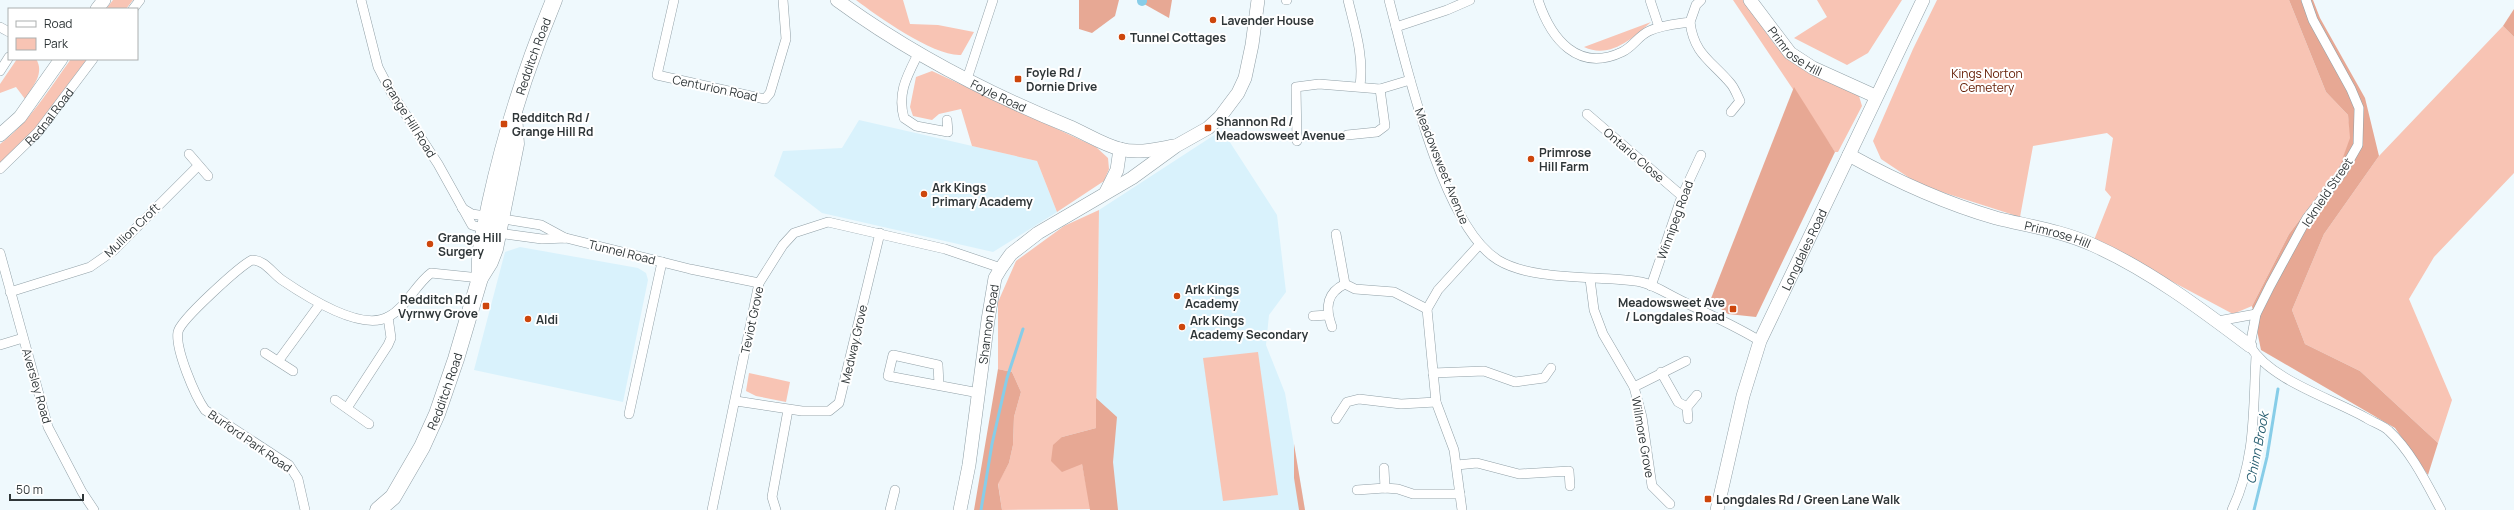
<svg xmlns="http://www.w3.org/2000/svg" width="2514" height="510" viewBox="0 0 2514 510" font-family="Manrope,sans-serif">
  <rect width="100%" height="100%" fill="#eff9fd"/>
  <!-- built -->
  <g fill="#d9f2fc">
    <polygon points="859,120 1037,161 1057,212 993,252 822,213 774,176 783,151 842,148"/>
    <polygon points="1222,130 1277,215 1286,292 1269,315 1266,345 1285,393 1305,510 1099,510 1096,428 1099,210"/>
    <polygon points="520,247 638,268 646,273 648,280 623,402 474,370 505,252"/>
  </g>
  <!-- green -->
  <g fill="#f8c4b4">
    <polygon points="113,0 133,0 126,9 106,9"/>
    <path d="M 856,0 L 903,0 L 910,24 L 938,25 L 974,32 L 961,55 C 935,57 877,16 856,0 Z"/>
    <polygon points="1733,0 1743,0 1775,45 1791,61 1859,96 1862,106 1838,152 1835,152"/>
    <polygon points="1817,0 1902,0 1868,53 1847,65 1794,38 1827,17"/>
    <polygon points="1937,0 2289,0 2326,92 2348,115 2351,138 2339,168 2289,234 2252,306 2233,314 2094,240 2111,197 2105,190 2113,138 2107,133 2033,146 2020,217 1920,185 1881,159 1873,141 1913,49"/>
    <path d="M 1651,22 C 1632,39 1610,59 1584,47 Z"/>
    <polygon points="2503,26 2514,37 2514,173 2434,257 2409,299 2452,400 2438,443 2360,371 2305,344 2292,310 2324,234 2379,156"/>
    <path d="M 17,59 L 36,59 C 45,73 33,86 25,99 L 16,87 L 0,93 L 0,84 Z"/>
    <path d="M 71,59 L 87,59 L 27,139 L 0,165 L 0,144 C 29,123 50,88 71,59 Z"/>
    <polygon points="932,71 1096,147 1108,158 1109,169 1104,181 1057,212 1037,161 972,146 961,109 939,114 932,120 913,116 910,107 916,77"/>
    <polygon points="1099,210 1096,428 1062,437 1082,464 1091,509 1002,510 998,483 1009,463 1013,445 1014,417 1021,392 1012,372 998,369 998,302 1016,261 1064,226"/>
    <polygon points="1258,352 1278,495 1223,501 1203,358"/>
    <polygon points="749,373 790,382 786,402 756,396 746,391"/>
  </g>
  <!-- forest -->
  <g fill="#e7a894">
    <polygon points="1079,0 1119,0 1115,16 1092,33 1079,29"/>
    <polygon points="1137,0 1172,0 1169,18"/>
    <polygon points="2289,0 2313,0 2320,18 2365,98 2379,156 2324,234 2292,310 2305,344 2360,371 2438,443 2428,475 2395,428 2261,350 2252,306 2289,234 2339,168 2350,138 2348,115 2326,92"/>
    <polygon points="2514,9 2514,37 2503,26"/>
    <polygon points="1794,87 1835,152 1756,317 1728,314 1710,301"/>
    <polygon points="998,369 1012,372 1021,392 1014,417 1013,445 1009,463 998,484 1002,510 974,510"/>
    <polygon points="1096,398 1117,417 1113,462 1118,510 1090,510 1082,464 1062,472 1051,461 1053,445 1062,437 1096,428 1096,436"/>
    <polygon points="1294,444 1305,510 1299,510 1294,478"/>
  </g>
  <g fill="none" stroke-linecap="round" stroke-linejoin="round">
    <!-- stream -->
    <g stroke="#87cde8" stroke-width="3">
      <polyline points="981,510 992,444 1007,378 1023,329"/>
      <polyline points="2254,510 2267,457 2278,389"/>
    </g>
    <!-- canal -->
    <polyline stroke="#87cde8" stroke-width="10" points="1142,1 1142,0"/>
    <defs>
      <g id="street">
        <polyline points="361,0 378,67 391,92 438,164 472,225 498,233 542,239 566,238 690,269 759,283"/>
        <polyline points="674,0 657,75 765,99 770,93 786,39 783,0"/>
        <polyline points="1286,0 1287,0"/>
        <path d="M 1348,0 C 1355,29 1364,56 1360,86"/>
        <path d="M 1389,0 C 1406,64 1442,226 1498,260 C 1534,282 1601,275 1641,282 C 1655,285 1669,295 1682,301 C 1708,314 1736,326 1760,341"/>
        <path d="M 1538,0 C 1551,39 1578,73 1622,52 C 1633,47 1638,36 1649,31 C 1661,25 1676,24 1690,22 L 1696,5 L 1701,0"/>
        <polyline points="1650,0 1659,27"/>
        <path d="M 2306,0 L 2313,20 L 2351,89 L 2359,108 L 2358,145 L 2342,173 L 2307,218 L 2270,286 L 2256,314 L 2250,346 C 2271,381 2334,399 2368,419 C 2375,423 2384,426 2389,431 C 2411,451 2427,484 2441,510"/>
        <polyline points="133,9 140,0"/>
        <path d="M 1690,22 C 1694,55 1712,61 1731,84 C 1735,89 1737,95 1740,101 L 1731,112"/>
        <polyline points="0,27 9,32"/>
        <polyline points="1396,27 1447,10 1470,0"/>
        <path d="M 918,54 C 907,76 897,93 904,118 L 916,126 L 948,132 L 947,120"/>
        <polyline points="0,71 9,57"/>
        <polyline points="967,79 993,0"/>
        <polyline points="1587,114 1682,196"/>
        <polyline points="1347,135 1377,132 1385,126 1380,89"/>
        <polyline points="1297,141 1296,87 1319,84 1380,89 1410,80"/>
        <polyline points="189,154 208,176"/>
        <path id="s1" d="M 0,169 L 38,132 L 93,59"/>
        <polyline points="462,208 472,214 541,225 565,238"/>
        <polyline points="1336,234 1345,284 1355,289 1394,292 1427,309"/>
        <polyline points="0,253 48,427 82,492 94,510"/>
        <polyline points="1590,279 1594,310 1603,334 1634,387 1686,361"/>
        <polyline points="1651,286 1682,196 1701,155"/>
        <polyline points="10,292 90,267 113,251 198,166"/>
        <polyline points="1313,316 1328,315"/>
        <polyline points="2218,321 2256,314"/>
        <path d="M 1332,327 C 1325,308 1326,293 1345,284"/>
        <polyline points="0,345 23,338"/>
        <polyline points="265,353 293,371"/>
        <polyline points="279,360 320,304"/>
        <polyline points="1661,372 1678,402 1687,407"/>
        <polyline points="1433,373 1484,371 1515,382 1544,378 1551,368"/>
        <polyline points="939,385 938,365 893,355 888,376 979,393"/>
        <polyline points="1634,387 1642,417 1652,486 1670,504"/>
        <polyline points="335,400 369,424"/>
        <polyline points="736,401 802,411 829,411 839,403 880,233"/>
        <polyline points="347,408 388,345 391,338 388,317"/>
        <polyline points="629,414 662,262"/>
        <polyline points="1336,419 1347,402 1359,399 1401,404 1436,402"/>
        <polyline points="1688,419 1687,407 1697,395"/>
        <polyline points="1457,465 1477,463 1519,474 1569,471 1570,486"/>
        <polyline points="1384,468 1385,488"/>
        <polyline points="1357,490 1385,488 1398,489 1413,494 1460,494"/>
        <path d="M 305,510 L 298,479 L 289,465 L 205,410 C 195,396 175,349 178,332 C 180,320 240,266 252,260 C 265,260 272,273 282,280 C 304,295 360,332 388,317 C 406,308 415,285 431,273 L 480,278"/>
        <polyline points="712,510 759,283 783,245 794,233 828,222 945,249 1001,268"/>
        <polyline points="776,510 772,497 788,410"/>
        <polyline points="890,510 895,490"/>
        <polyline points="1462,510 1454,450 1436,402 1427,309 1438,290 1479,245"/>
        <path d="M 2232,510 C 2256,459 2253,410 2256,356"/>
      </g>
      <g id="secondary">
        <path id="s2" d="M 837,0 C 908,52 987,93 1068,126 C 1085,133 1103,145 1120,149 C 1138,154 1157,149 1174,146"/>
        <path id="s3" d="M 1750,0 L 1790,53 L 1813,68 L 1875,96"/>
        <polyline points="97,9 104,0"/>
        <polyline points="0,135 20,117 61,59"/>
        <path id="s4" d="M 1849,155 C 1896,181 1944,203 1996,218 C 2028,226 2063,231 2093,245 C 2149,270 2201,309 2250,346"/>
        <polyline points="1106,192 1117,170 1120,149"/>
        <path id="s5" d="M 960,510 L 969,465 L 988,320 L 995,278 L 1001,268 L 1011,254 L 1038,233 L 1132,178 L 1176,146 L 1208,128 L 1220,117 L 1238,93 L 1245,78 L 1252,45 L 1258,0"/>
        <path id="s6" d="M 1717,510 L 1743,396 L 1760,341 L 1923,0"/>
      </g>
      <g id="highway">
        <path id="s7" d="M 480,278 C 478,252 485,228 490,203 C 505,134 527,65 554,0"/>
        <path id="s8" d="M 378,510 L 393,497 L 422,447 L 437,414 L 456,359 L 480,278 L 490,262 L 495,249 L 516,144 L 514,114"/>
      </g>
    </defs>
    <!-- street casing -->
    <use href="#street" stroke="#91a0a7" stroke-width="10"/>
    <!-- secondary casing -->
    <use href="#secondary" stroke="#91a0a7" stroke-width="14"/>
    <!-- highway casing -->
    <use href="#highway" stroke="#91a0a7" stroke-width="17"/>
    <!-- street -->
    <use href="#street" stroke="#fff" stroke-width="9"/>
    <!-- secondary -->
    <use href="#secondary" stroke="#fff" stroke-width="13"/>
    <!-- highway -->
    <use href="#highway" stroke="#fff" stroke-width="16"/>
  </g>
  <!-- markers -->
  <g fill="#cd460c" stroke="#fff" stroke-width="1.5">
    <circle cx="1213" cy="20" r="4"/>
    <circle cx="1122" cy="37" r="4"/>
    <rect x="1014" y="75" width="8" height="8" rx="2"/>
    <rect x="500" y="120" width="8" height="8" rx="2"/>
    <rect x="1204" y="124" width="8" height="8" rx="2"/>
    <circle cx="1531" cy="159" r="4"/>
    <circle cx="924" cy="194" r="4"/>
    <circle cx="430" cy="244" r="4"/>
    <circle cx="1177" cy="296" r="4"/>
    <rect x="482" y="302" width="8" height="8" rx="2"/>
    <rect x="1729" y="305" width="8" height="8" rx="2"/>
    <circle cx="528" cy="319" r="4"/>
    <circle cx="1182" cy="327" r="4"/>
    <rect x="1704" y="495" width="8" height="8" rx="2"/>
  </g>
  <g text-anchor="middle" dominant-baseline="central" stroke-width="4" stroke-linejoin="round" paint-order="stroke">
    <!-- poi labels -->
    <g font-size="12" font-weight="bold" fill="#2f3638" stroke="#fff" text-anchor="start">
      <text x="1221" y="20">Lavender House</text>
      <text x="1130" y="37">Tunnel Cottages</text>
      <text x="1026" y="72">Foyle Rd /<tspan x="1026" dy="14">Dornie Drive</tspan></text>
      <text x="512" y="117">Redditch Rd /<tspan x="512" dy="14">Grange Hill Rd</tspan></text>
      <text x="1216" y="121">Shannon Rd /<tspan x="1216" dy="14">Meadowsweet Avenue</tspan></text>
      <text x="1539" y="152">Primrose<tspan x="1539" dy="14">Hill Farm</tspan></text>
      <text x="932" y="187">Ark Kings<tspan x="932" dy="14">Primary Academy</tspan></text>
      <text x="438" y="237">Grange Hill<tspan x="438" dy="14">Surgery</tspan></text>
      <text x="1185" y="289">Ark Kings<tspan x="1185" dy="14">Academy</tspan></text>
      <text x="478" y="299" text-anchor="end">Redditch Rd /<tspan x="478" dy="14">Vyrnwy Grove</tspan></text>
      <text x="1725" y="302" text-anchor="end">Meadowsweet Ave<tspan x="1725" dy="14">/ Longdales Road</tspan></text>
      <text x="536" y="319">Aldi</text>
      <text x="1190" y="320">Ark Kings<tspan x="1190" dy="14">Academy Secondary</tspan></text>
      <text x="1716" y="499">Longdales Rd / Green Lane Walk</text>
    </g>
    <!-- street labels -->
    <g font-size="12" fill="#2f3638" stroke="#fff">
      <text stroke="none"><textPath href="#s3" startOffset="69">Primrose Hill</textPath></text>
      <text stroke="none"><textPath href="#s7" startOffset="229">Redditch Road</textPath></text>
      <text transform="translate(715 88) rotate(12)">Centurion Road</text>
      <text stroke="none"><textPath href="#s2" startOffset="188">Foyle Road</textPath></text>
      <text stroke="none"><textPath href="#s1" startOffset="72">Rednal Road</textPath></text>
      <text transform="translate(409 118) rotate(58)">Grange Hill Road</text>
      <text transform="translate(1634 155) rotate(41)">Ontario Close</text>
      <text transform="translate(1442 166) rotate(68)">Meadowsweet Avenue</text>
      <text transform="translate(2327 192) rotate(-56)">Icknield Street</text>
      <text transform="translate(1675 220) rotate(-70)">Winnipeg Road</text>
      <text transform="translate(132 230) rotate(-44)">Mullion Croft</text>
      <text stroke="none"><textPath href="#s4" startOffset="224">Primrose Hill</textPath></text>
      <text stroke="none"><textPath href="#s6" startOffset="276">Longdales Road</textPath></text>
      <text transform="translate(622 252) rotate(14)">Tunnel Road</text>
      <text transform="translate(752 320) rotate(-78)">Teviot Grove</text>
      <text stroke="none"><textPath href="#s5" startOffset="188">Shannon Road</textPath></text>
      <text transform="translate(854 344) rotate(-77)">Medway Grove</text>
      <text transform="translate(37 386) rotate(74)">Aversley Road</text>
      <text stroke="none"><textPath href="#s8" startOffset="138">Redditch Road</textPath></text>
      <text transform="translate(1643 437) rotate(80)">Willmore Grove</text>
      <text transform="translate(250 441) rotate(35)">Burford Park Road</text>
    </g>
    <!-- park labels -->
    <g font-size="12" fill="#621a00" stroke="#fff">
      <text x="1987" y="73">Kings Norton<tspan x="1987" dy="14">Cemetery</tspan></text>
    </g>
    <!-- water labels -->
    <g font-size="13" font-style="italic" fill="#255d70" stroke="#fff">
      <text transform="translate(2257 448) rotate(-79)">Chinn Brook</text>
    </g>
  </g>
  <!-- legend -->
  <rect x="8" y="8" width="130" height="52" fill="#ffffff" stroke="#acafaf"/>
  <rect x="16" y="21" width="20" height="6" fill="#ffffff" stroke="#acafaf"/>
  <text x="44" y="28" font-size="12" fill="#2f3638">Road</text>
  <rect x="16" y="38" width="20" height="12" fill="#f8c4b4" stroke="#acafaf"/>
  <text x="44" y="48" font-size="12" fill="#2f3638">Park</text>
  <!-- scale -->
  <path d="M10 494v6h73v-6" fill="none" stroke="#2f3638" stroke-width="2"/>
  <text x="16" y="494" font-size="12" fill="#2f3638" stroke="#ffffff" stroke-width="3" paint-order="stroke">50 m</text>
</svg>
